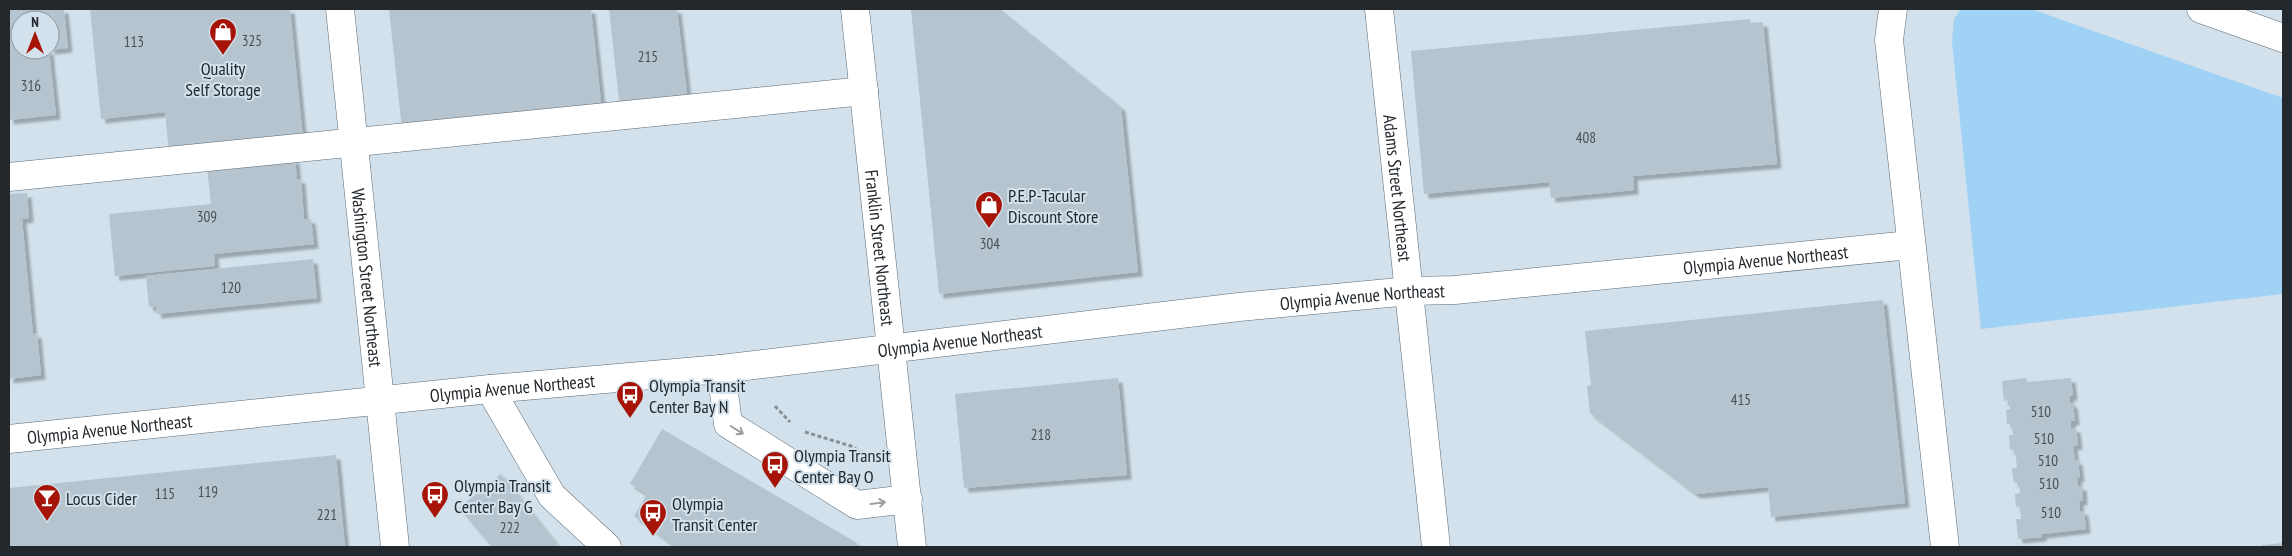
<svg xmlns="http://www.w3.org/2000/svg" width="2292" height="556" viewBox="0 0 2292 556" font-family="'PT Sans Narrow',sans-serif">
  <defs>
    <filter id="shadow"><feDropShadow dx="4.5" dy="4.5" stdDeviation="1" flood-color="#0004"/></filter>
  </defs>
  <rect width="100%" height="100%" fill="#d2e1ec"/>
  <!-- green -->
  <polygon fill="#a0d2f6" points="1961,9 2031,9 2283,98 2283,294 1981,329 1952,42 1954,19"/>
  <!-- building -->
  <g fill="#b5c4cf" filter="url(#shadow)">
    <polygon points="9,9 64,9 68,48 50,50 50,20 20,20 20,50 49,50 56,115 9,120"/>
    <polygon points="90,9 290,9 303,139 169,153 165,112 101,119"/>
    <polygon points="389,9 591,9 602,112 402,130"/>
    <polygon points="609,9 677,9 688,102 620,110"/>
    <polygon points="911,9 1000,9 1121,107 1138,272 939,294"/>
    <polygon points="1750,19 1750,23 1763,22 1777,164 1633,176 1634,190 1551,198 1549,182 1424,194 1411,51"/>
    <polygon points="295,159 297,179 301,179 304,219 311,219 314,244 214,254 215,266 115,276 109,214 211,204 207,167"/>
    <polygon points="27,193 29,218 22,219 33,334 37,333 41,375 9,379 9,194"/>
    <polygon points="313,259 317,298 157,314 156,306 149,307 146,276"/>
    <polygon points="1883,300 1905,503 1771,517 1768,487 1696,494 1590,413 1587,386 1591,385 1585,331"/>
    <polygon points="1118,378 1127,475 964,488 955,394"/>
    <polygon points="2026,378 2027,382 2071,378 2073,396 2069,396 2070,403 2073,403 2075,421 2071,421 2071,428 2076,428 2078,445 2073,446 2075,461 2078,460 2080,477 2077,478 2078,486 2082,486 2083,501 2079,501 2080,511 2084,511 2086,529 2042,534 2042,537 2018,539 2016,519 2021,519 2020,506 2016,507 2015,494 2020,493 2019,482 2014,483 2012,468 2017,468 2015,449 2010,450 2009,435 2013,435 2012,424 2007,424 2006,410 2010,409 2009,400 2004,401 2002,381"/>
    <polygon points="662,429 857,543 855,547 676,547 634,516 647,494 630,484"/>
    <polygon points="336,455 345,547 9,547 9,488"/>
    <polygon points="501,474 559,547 492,547 459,508"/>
    <polygon points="2283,543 2283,547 2262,547 2262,545"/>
  </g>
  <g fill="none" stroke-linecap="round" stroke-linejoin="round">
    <defs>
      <g id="minor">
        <path id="s1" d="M 340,9 L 395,547"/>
        <path id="s2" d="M 855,9 L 912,547"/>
        <path id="s3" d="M 1379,9 L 1436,547"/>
        <polyline points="1893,9 1889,40 1945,547"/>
        <polyline points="2201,9 2283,38"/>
        <polyline points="9,177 864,91"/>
        <polyline points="721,369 728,424 857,505 908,499"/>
        <polyline points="490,389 552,496 607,547"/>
        <path id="s4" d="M 9,439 L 490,389 L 721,369 L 1239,307 L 1410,291 L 1455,290 L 1910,245"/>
      </g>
    </defs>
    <!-- minor casing -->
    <use href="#minor" stroke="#5d6a74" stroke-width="29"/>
    <!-- path -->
    <g stroke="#859098" stroke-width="3" stroke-dasharray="4 2.5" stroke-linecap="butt">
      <polyline points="775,406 790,422"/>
      <polyline points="805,432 851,446 864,454"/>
    </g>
    <!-- minor -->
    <use href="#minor" stroke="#fff" stroke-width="28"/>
  </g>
  <!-- one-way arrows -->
  <defs><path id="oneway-shaft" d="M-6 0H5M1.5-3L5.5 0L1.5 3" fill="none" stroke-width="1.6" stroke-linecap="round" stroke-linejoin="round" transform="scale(1.25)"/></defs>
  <g stroke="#9c9ea0">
    <use href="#oneway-shaft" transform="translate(737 430) rotate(32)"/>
    <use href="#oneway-shaft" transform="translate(878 503) rotate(-7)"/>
  </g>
  <!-- icons -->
  <defs>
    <symbol id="shop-pin" viewBox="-11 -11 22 30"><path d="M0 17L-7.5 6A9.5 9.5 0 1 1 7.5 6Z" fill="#a61407" stroke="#d2e1ec"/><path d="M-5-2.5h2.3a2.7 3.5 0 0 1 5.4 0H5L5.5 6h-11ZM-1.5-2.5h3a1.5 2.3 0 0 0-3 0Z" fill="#fff"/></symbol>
    <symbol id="bus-pin" viewBox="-11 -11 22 30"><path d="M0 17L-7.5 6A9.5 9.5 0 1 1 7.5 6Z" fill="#a61407" stroke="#d2e1ec"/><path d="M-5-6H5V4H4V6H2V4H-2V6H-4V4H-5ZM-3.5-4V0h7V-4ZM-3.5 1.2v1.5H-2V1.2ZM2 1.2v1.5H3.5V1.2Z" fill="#fff"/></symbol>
    <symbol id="bar-pin" viewBox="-11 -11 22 30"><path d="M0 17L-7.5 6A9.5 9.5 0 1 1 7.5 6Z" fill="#a61407" stroke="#d2e1ec"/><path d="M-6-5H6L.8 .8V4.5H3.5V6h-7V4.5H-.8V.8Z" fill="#fff"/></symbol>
  </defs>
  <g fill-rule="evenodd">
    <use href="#shop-pin" x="207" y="16" width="32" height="43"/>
    <use href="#shop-pin" x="973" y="189" width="32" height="43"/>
    <use href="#bus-pin" x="614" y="379" width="32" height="43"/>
    <use href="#bus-pin" x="759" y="449" width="32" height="43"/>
    <use href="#bus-pin" x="419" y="479" width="32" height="43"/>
    <use href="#bar-pin" x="31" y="482" width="32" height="43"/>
    <use href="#bus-pin" x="637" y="497" width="32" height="43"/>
  </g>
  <g text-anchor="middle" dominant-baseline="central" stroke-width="4" stroke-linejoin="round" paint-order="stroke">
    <!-- number labels -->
    <g font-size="15" fill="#484f56">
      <text x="252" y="40">325</text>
      <text x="134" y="41">113</text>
      <text x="648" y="56">215</text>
      <text x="31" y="85">316</text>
      <text x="1586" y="137">408</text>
      <text x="207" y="216">309</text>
      <text x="990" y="243">304</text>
      <text x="231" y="287">120</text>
      <text x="1741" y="399">415</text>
      <text x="2041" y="411">510</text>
      <text x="1041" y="434">218</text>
      <text x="2044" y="438">510</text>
      <text x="2048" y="460">510</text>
      <text x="2049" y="483">510</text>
      <text x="208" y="491">119</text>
      <text x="165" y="493">115</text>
      <text x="2051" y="512">510</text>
      <text x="327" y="514">221</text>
      <text x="510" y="527">222</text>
    </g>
    <!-- poi labels -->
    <g font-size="18" fill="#23282d" stroke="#d2e1ec" text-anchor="start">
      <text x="223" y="68" text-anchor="middle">Quality<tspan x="223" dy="21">Self Storage</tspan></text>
      <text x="1008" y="195">P.E.P-Tacular<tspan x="1008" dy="21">Discount Store</tspan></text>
      <text x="649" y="385">Olympia Transit<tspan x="649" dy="21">Center Bay N</tspan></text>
      <text x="794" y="455">Olympia Transit<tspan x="794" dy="21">Center Bay O</tspan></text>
      <text x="454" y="485">Olympia Transit<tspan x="454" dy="21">Center Bay G</tspan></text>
      <text x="66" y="498">Locus Cider</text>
      <text x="672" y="503">Olympia<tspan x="672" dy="21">Transit Center</tspan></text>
    </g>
    <!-- street labels -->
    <g font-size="18" fill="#23282d" stroke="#d2e1ec">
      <text stroke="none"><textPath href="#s3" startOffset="180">Adams Street Northeast</textPath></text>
      <text stroke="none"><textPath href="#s2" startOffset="240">Franklin Street Northeast</textPath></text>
      <text stroke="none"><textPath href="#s4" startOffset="1766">Olympia Avenue Northeast</textPath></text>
      <text stroke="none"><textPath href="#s1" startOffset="270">Washington Street Northeast</textPath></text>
      <text stroke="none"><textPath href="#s4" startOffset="1361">Olympia Avenue Northeast</textPath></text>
      <text stroke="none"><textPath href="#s4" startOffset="956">Olympia Avenue Northeast</textPath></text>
      <text stroke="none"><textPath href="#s4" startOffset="506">Olympia Avenue Northeast</textPath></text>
      <text stroke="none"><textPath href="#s4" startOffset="101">Olympia Avenue Northeast</textPath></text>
    </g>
  </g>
  <!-- border -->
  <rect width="2292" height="556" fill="none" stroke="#23282d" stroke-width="20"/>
  <!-- north arrow -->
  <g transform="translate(35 35)"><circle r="24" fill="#d2e1ec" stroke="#8c97a0"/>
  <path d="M0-4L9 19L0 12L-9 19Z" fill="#a61407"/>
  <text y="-8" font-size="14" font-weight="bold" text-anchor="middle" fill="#23282d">N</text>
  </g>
</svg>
